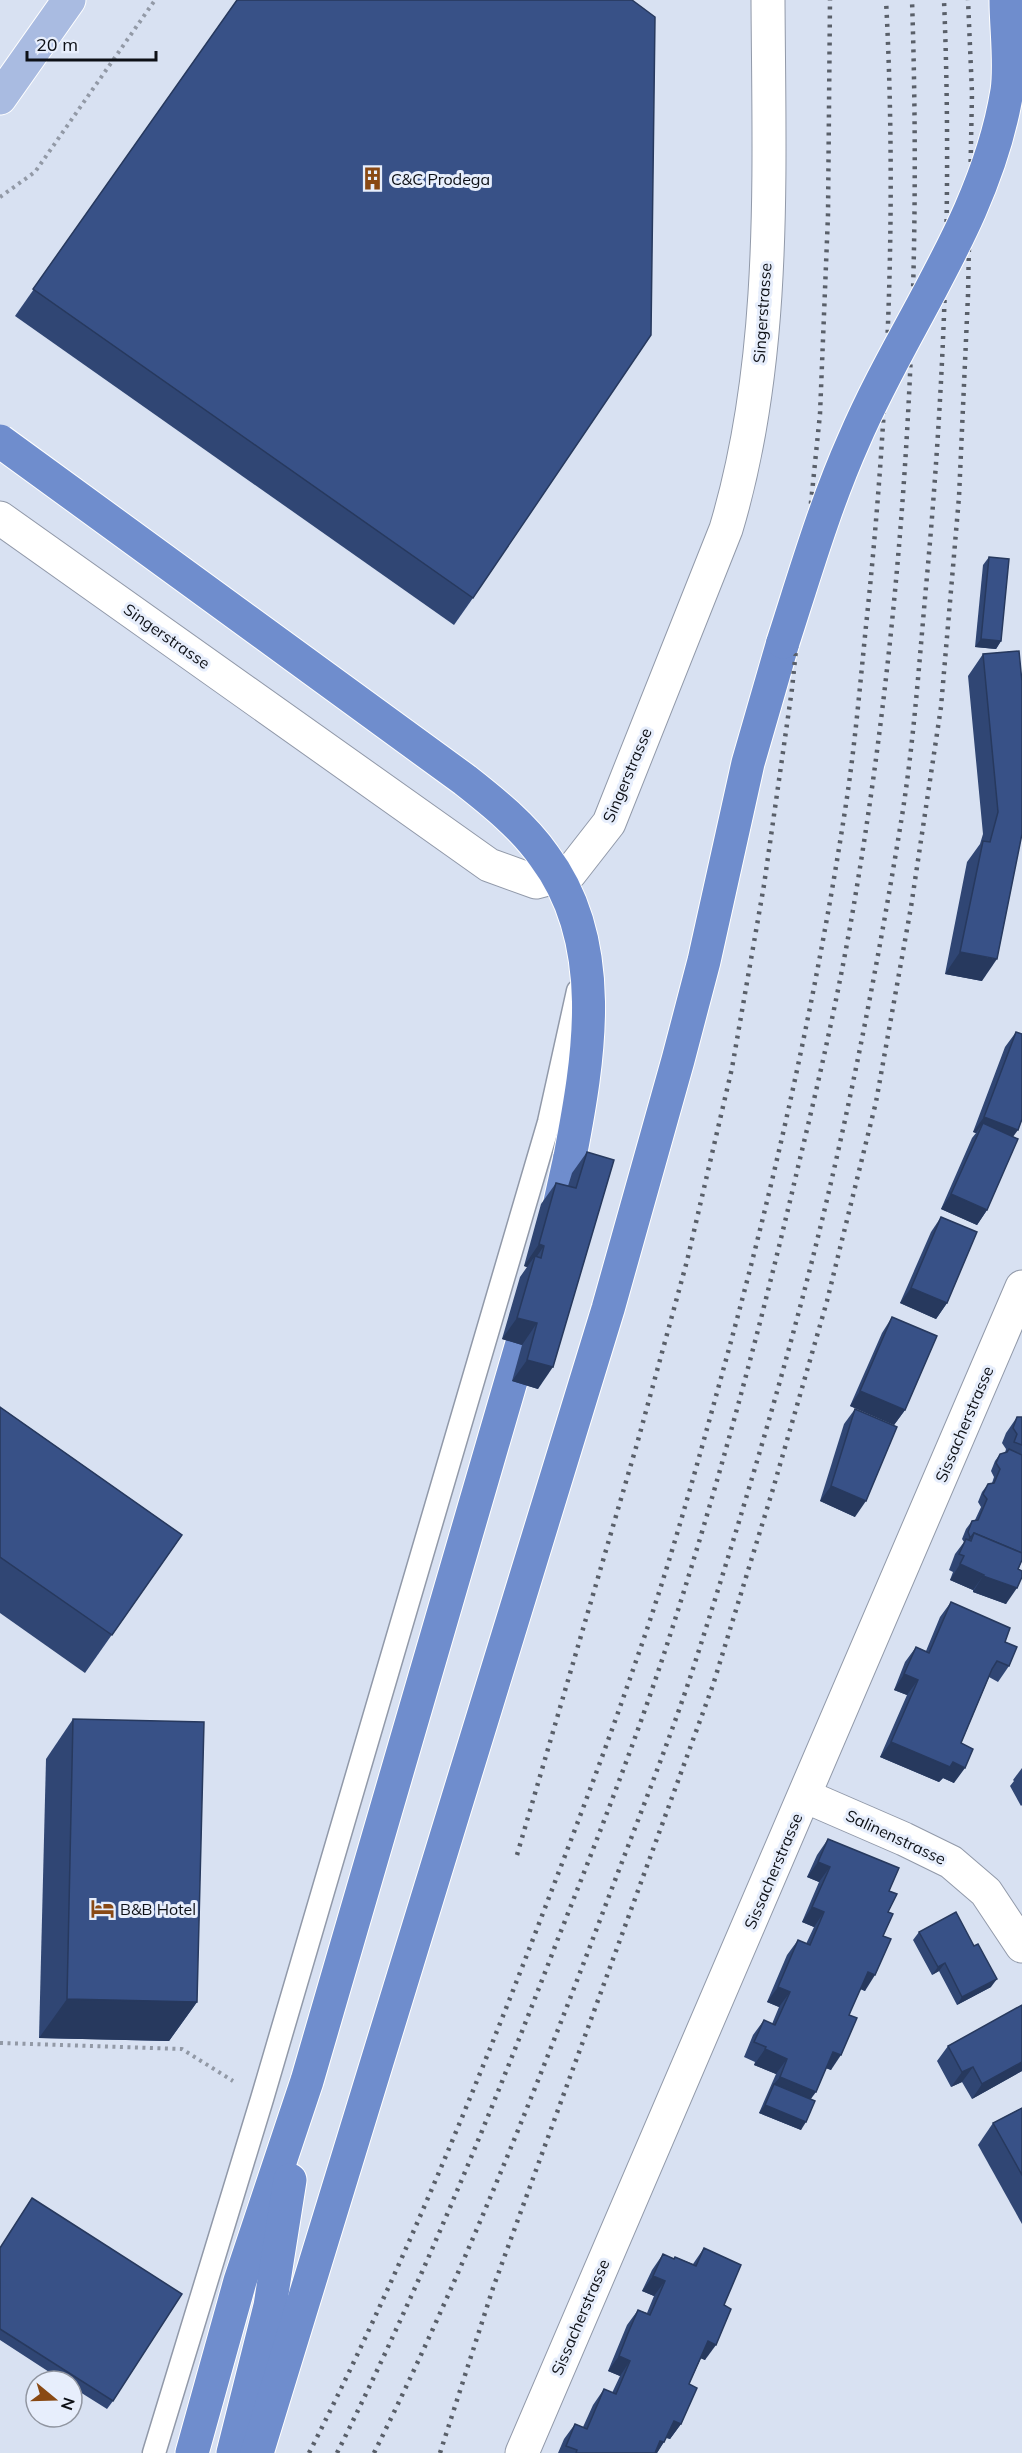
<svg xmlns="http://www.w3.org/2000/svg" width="1022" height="2453" viewBox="0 0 1022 2453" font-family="Mulish,sans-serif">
  <rect width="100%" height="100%" fill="#d8e1f2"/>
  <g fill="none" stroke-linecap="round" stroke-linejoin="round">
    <defs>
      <polyline id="service" points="154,2453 262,2099 549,1122 578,991"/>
      <g id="minor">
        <path d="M 0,518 L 489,865 L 536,882 L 570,873 L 609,823 L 726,529 C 777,359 769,176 768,0"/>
        <polyline points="805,1796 904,1839 951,1862 986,1892 1022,1946"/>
        <polyline points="522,2453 1022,1287"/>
      </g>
      <polyline id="primary" points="0,98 69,0"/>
      <g id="motorway">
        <polyline points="554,1229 570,1157"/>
        <polyline points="192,2453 240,2281 307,2081 534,1302"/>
        <polyline points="233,2453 270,2306 290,2180"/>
        <polyline points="257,2453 608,1309 678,1060 704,961 748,763 783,642"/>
      </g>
    </defs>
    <!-- service casing -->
    <use href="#service" stroke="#9199a9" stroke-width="25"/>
    <!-- minor casing -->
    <use href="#minor" stroke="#9199a9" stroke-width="35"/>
    <!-- primary casing -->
    <use href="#primary" stroke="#fff" stroke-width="35"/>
    <!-- motorway casing -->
    <use href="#motorway" stroke="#fff" stroke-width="35"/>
    <!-- path -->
    <g stroke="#9299a6" stroke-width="4" stroke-dasharray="3 4.5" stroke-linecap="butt">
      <polyline points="0,197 35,172 155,0"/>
      <polyline points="0,2043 182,2049 233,2081"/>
    </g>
    <!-- service -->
    <use href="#service" stroke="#fff" stroke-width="22"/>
    <!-- minor -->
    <use href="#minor" stroke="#fff" stroke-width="33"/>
    <!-- primary -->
    <use href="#primary" stroke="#a9bbe1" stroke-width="33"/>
    <!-- motorway -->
    <use href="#motorway" stroke="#6f8dcd" stroke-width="33"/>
    <!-- rail -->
    <g stroke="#595f69" stroke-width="4.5" stroke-dasharray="3 6" stroke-linecap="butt">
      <polyline points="517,1855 637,1444 687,1261 732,1068 764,885 792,689 820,414 828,215 830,0"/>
      <path d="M 309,2453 C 398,2278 473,2096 543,1913 C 575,1830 607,1746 636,1661 C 670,1565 697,1465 724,1367 C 775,1182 817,994 846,804 C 855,745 860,685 866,626 C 888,418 897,209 886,0"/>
      <path d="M 337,2453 C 421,2285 492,2111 559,1936 C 595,1845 631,1753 662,1660 C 715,1498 759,1334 798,1167 C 820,1076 841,984 856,892 C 905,598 922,298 912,0"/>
      <path d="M 374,2453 C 461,2278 534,2095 603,1912 C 633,1832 665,1753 692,1672 C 732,1547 771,1419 804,1292 C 845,1135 876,976 902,816 C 914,740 919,664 926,587 C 944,392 952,196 944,0"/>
      <polyline points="440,2453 493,2288 713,1685 773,1489 827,1301 876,1102 911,907 941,707 959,497 968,295 972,93 968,0"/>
    </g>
    <defs>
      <g id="motorway-bridge">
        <path d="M 0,441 L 465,780 C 493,802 523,826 544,856 C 609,942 589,1058 570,1157"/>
        <path d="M 783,642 C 805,574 825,505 854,440 C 904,323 986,219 1007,91 C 1011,63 1006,28 1006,0"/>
      </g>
    </defs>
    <!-- motorway-bridge casing -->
    <use href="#motorway-bridge" stroke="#fff" stroke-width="35" stroke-linecap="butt"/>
    <!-- motorway-bridge -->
    <use href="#motorway-bridge" stroke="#6f8dcd" stroke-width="33"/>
  </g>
  <!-- wall -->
  <g fill="#304674">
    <polygon points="237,0 473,598 454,625 15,316"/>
    <polygon points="989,557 1001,641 996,649 975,647 983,565"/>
    <polygon points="1019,651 982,981 945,974 967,862 980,844 983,834 968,676 983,654"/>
    <polygon points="1016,1032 1013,1136 987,1210 977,1225 941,1209 972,1138 976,1133 973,1132 1005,1047"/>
    <polygon points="587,1152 538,1389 512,1381 522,1345 502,1339 520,1277 527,1267 524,1266 541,1204 556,1183 568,1186 572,1173"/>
    <polygon points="941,1217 947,1303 936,1319 900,1303 931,1232"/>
    <polygon points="892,1317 905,1410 894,1425 850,1406 882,1333"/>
    <polygon points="0,1407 182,1535 85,1673 0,1613"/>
    <polygon points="855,1409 855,1517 820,1501 844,1424"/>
    <polygon points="1017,1417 1022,1417 1022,1560 1006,1604 973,1592 973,1590 950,1580 953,1572 949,1570 955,1554 964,1542 962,1539 966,1529 972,1521 975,1520 981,1507 978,1502 982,1492 988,1484 992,1483 994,1477 991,1471 995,1461 1000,1454 1005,1453 1006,1449 1002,1443 1006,1433"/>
    <polygon points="951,1602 1005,1642 1009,1666 998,1682 989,1677 961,1743 954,1783 943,1778 939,1782 880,1757 907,1695 894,1690 905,1662 916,1647 926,1651 940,1617"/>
    <polygon points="73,1719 197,2002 169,2041 39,2038 46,1759"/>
    <polygon points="1022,1768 1022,1805 1021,1806 1010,1786 1014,1781 1013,1780"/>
    <polygon points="828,1839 889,1891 888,1912 883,1936 865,1991 860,1989 849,2015 831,2070 826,2068 810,2099 801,2130 759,2113 776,2074 754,2065 755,2062 744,2057 753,2035 764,2020 772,2024 779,2007 767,2002 787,1955 798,1940 806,1944 814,1927 802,1922 819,1882 807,1877 817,1855"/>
    <polygon points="919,1932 991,1987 957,2005 939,1971 932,1975 913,1940"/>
    <polygon points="948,2046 1022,2071 972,2099 962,2082 951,2087 937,2061"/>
    <polygon points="1022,2108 1022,2224 978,2145 993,2123"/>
    <polygon points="0,2247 113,2401 107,2409 72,2387 72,2381 63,2381 0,2340"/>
    <polygon points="704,2248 724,2305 705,2360 701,2358 689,2384 681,2424 670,2439 666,2438 657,2453 558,2453 564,2439 575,2424 583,2427 593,2405 604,2389 612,2393 620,2376 608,2371 627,2325 638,2310 647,2313 654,2296 642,2291 652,2270 663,2254 674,2259 675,2257 693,2264"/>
  </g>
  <!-- shaded-wall -->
  <g fill="#27395e">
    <polygon points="981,639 1001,641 996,649 975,647"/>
    <polygon points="960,952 997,959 982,981 945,974"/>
    <polygon points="984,1117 1018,1130 1007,1145 983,1123 976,1133 973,1132"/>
    <polygon points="951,1194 987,1210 977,1225 941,1209"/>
    <polygon points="539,1244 544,1246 533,1262 535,1256 527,1267 524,1266"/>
    <polygon points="911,1288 947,1303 936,1319 900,1303"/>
    <polygon points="517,1318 537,1323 522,1345 502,1339"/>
    <polygon points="527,1360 553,1367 538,1389 512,1381"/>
    <polygon points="860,1391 905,1410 894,1425 850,1406"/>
    <polygon points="831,1486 866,1501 855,1517 820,1501"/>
    <polygon points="960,1564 984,1575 973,1590 950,1580"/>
    <polygon points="983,1576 1017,1588 1006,1604 973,1592"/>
    <polygon points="904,1674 918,1680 907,1695 894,1690"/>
    <polygon points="891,1742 953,1762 965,1768 954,1783 943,1778 939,1782 880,1757"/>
    <polygon points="818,1862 830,1867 819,1882 807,1877"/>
    <polygon points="812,1907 824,1912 814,1927 802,1922"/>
    <polygon points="945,1963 939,1971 932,1975 938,1967"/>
    <polygon points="868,1972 875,1975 865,1991 857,1987"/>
    <polygon points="997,1979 991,1987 957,2005 962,1997"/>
    <polygon points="778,1987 790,1992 779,2007 767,2002"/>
    <polygon points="67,1999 197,2002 169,2041 39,2038"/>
    <polygon points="765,2049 787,2059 776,2074 754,2065"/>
    <polygon points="833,2052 841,2055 831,2070 823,2067"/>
    <polygon points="1022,2062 1022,2071 972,2099 982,2084"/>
    <polygon points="973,2067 962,2082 951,2087 962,2072"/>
    <polygon points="780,2077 816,2092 805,2107 774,2084"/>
    <polygon points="765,2105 806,2122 801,2130 759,2113"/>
    <polygon points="653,2276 665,2281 654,2296 642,2291"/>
    <polygon points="708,2341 716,2345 705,2360 697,2357"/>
    <polygon points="619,2356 630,2361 620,2376 608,2371"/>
    <polygon points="674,2421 681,2424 670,2439 663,2436"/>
    <polygon points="660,2441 664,2442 657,2453 652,2453"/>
  </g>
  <!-- building -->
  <g fill="#385187" stroke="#27395e" stroke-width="1.5">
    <polygon points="237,0 632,0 655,17 651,335 473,598 33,289"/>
    <polygon points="989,557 1009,559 1001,641 981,639"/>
    <polygon points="1019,651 1022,682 1022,834 997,959 960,952 983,841 990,842 998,812 983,654"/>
    <polygon points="1016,1032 1022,1034 1022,1119 1018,1130 984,1117"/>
    <polygon points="983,1123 1018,1139 987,1210 951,1194"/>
    <polygon points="587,1152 614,1160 553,1367 527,1360 537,1323 517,1318 535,1256 541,1258 544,1246 539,1244 556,1183 576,1188"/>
    <polygon points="941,1217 977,1232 947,1303 911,1288"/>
    <polygon points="892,1317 937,1336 905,1410 860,1391"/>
    <polygon points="0,1407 182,1535 112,1635 0,1557"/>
    <polygon points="855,1409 897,1427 866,1501 831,1486"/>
    <polygon points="1017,1417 1022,1417 1022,1445 1014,1442 1017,1434 1013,1428"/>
    <polygon points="1009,1449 1022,1455 1022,1553 974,1533 969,1540 970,1537 968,1532 972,1521 978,1520 987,1499 983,1494 988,1484 994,1483 1000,1469 996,1463 1000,1454 1007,1452"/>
    <polygon points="974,1533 1022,1553 1022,1560 1018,1569 1022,1571 1022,1577 1017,1588 983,1576 984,1575 960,1564 964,1556 959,1554 966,1539 971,1541"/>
    <polygon points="951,1602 1010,1628 1005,1642 1017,1647 1009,1666 997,1661 992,1669 961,1743 973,1749 965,1768 953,1762 950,1767 891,1742 918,1680 904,1674 916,1647 929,1653"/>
    <polygon points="73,1719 204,1722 197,2002 67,1999"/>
    <polygon points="828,1839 899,1868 889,1891 897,1894 888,1912 893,1914 883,1936 891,1939 875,1975 868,1972 849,2015 857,2018 841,2055 833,2052 816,2092 780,2077 787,2059 765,2049 766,2047 754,2042 764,2020 775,2025 790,1992 778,1987 798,1940 810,1945 824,1912 812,1907 830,1867 818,1862"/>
    <polygon points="956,1912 974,1946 978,1944 997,1979 962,1997 945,1963 938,1967 919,1932"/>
    <polygon points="1022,2005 1022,2062 982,2084 973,2067 962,2072 948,2046"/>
    <polygon points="774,2084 815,2101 806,2122 765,2105"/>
    <polygon points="1022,2108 1022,2175 993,2123"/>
    <polygon points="32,2198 182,2294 113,2401 0,2329 0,2248"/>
    <polygon points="704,2248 741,2265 724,2305 731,2309 716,2345 708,2341 689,2384 697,2388 681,2424 674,2421 664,2442 660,2441 655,2453 576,2453 577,2450 566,2446 575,2424 587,2429 604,2389 616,2394 630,2361 619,2356 628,2333 638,2310 650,2315 665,2281 653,2276 663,2254 674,2259 675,2257 696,2266"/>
  </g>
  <!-- icons -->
  <defs>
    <symbol id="building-bare" viewBox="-9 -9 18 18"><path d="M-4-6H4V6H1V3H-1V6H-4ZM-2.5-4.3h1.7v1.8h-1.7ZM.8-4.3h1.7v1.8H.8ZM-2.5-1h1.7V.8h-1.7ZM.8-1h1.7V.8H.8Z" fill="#894914" stroke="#e7eefc" stroke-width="2.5" paint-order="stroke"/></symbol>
    <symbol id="hotel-bare" viewBox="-9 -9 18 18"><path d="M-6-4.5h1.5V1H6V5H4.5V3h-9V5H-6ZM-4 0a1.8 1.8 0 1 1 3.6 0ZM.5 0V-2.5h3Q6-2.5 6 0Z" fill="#894914" stroke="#e7eefc" stroke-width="2.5" paint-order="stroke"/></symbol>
  </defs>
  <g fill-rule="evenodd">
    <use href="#building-bare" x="356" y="162" width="33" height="33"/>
    <use href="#hotel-bare" x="86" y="1892" width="33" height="33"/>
  </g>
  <g text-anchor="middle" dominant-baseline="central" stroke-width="6" stroke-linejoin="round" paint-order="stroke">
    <!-- poi labels -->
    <g font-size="16" fill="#0d1016" stroke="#e7eefc" text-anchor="start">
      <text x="391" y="179">C&amp;C Prodega</text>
      <text x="120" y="1909">B&amp;B Hotel</text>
    </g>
    <!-- street labels -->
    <g font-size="16" fill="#0d1016" stroke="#e7eefc">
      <text transform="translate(762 313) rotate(-86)">Singerstrasse</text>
      <text transform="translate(167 636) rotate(35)">Singerstrasse</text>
      <text transform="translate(627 775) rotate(-67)">Singerstrasse</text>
      <text transform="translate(964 1424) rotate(-67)">Sissacherstrasse</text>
      <text transform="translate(896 1837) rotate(25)">Salinenstrasse</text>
      <text transform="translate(773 1871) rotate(-67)">Sissacherstrasse</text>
      <text transform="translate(580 2317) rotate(-67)">Sissacherstrasse</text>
    </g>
  </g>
  <!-- north arrow -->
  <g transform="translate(54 2399) rotate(109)"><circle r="28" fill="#e7eefc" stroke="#9095a0" stroke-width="1.5"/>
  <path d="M0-4.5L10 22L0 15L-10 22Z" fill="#894914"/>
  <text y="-9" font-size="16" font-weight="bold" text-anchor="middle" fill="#0d1016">N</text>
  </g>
  <!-- scale -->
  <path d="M27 51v9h129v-9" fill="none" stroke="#0d1016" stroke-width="3"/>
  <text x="36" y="51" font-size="18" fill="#0d1016" stroke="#e7eefc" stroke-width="4.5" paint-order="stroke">20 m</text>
</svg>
